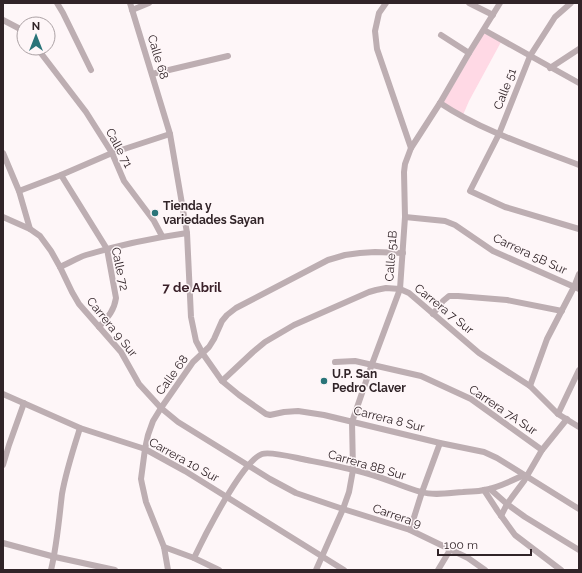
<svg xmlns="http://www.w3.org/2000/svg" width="582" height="573" viewBox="0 0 582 573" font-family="Raleway,sans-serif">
  <rect width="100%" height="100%" fill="#fef6f8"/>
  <!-- green -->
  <polygon fill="#ffd9e5" points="484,33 501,42 469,101 463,115 443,103"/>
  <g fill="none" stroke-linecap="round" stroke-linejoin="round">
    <!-- minor -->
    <g stroke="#bdaeb2" stroke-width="6">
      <polyline points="57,3 63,13 91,70"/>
      <polyline points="130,3 170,134 187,233 191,317 196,341 203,354 222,381 239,395 266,414 270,415 284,412 298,411 324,415 440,443 484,452 497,458 579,509"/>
      <polyline points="386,3 379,13 375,31 377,49 411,148"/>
      <polyline points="469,3 493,15"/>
      <polyline points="571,3 555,17 530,56 499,134 470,191 505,207 579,229"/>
      <polyline points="132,10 149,3"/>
      <polyline points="3,20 24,31"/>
      <polyline points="484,30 579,83"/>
      <polyline points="441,35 469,53"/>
      <polyline points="37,48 86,112 112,153 124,181 154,221 162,236"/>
      <polyline points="550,68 579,49"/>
      <polyline points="152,74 228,56"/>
      <path d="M 440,103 C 482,131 532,147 579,165"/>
      <polyline points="3,153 19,191 30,229"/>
      <path d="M 61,175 L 107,249 L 116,298 C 114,311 108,317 99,327"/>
      <polyline points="19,191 61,175 112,153 170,134"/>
      <polyline points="3,217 30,229 40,236 51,251 60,267 72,292 79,304 121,352 139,384 161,408 178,422 270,479 296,493 343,509 410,530 468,558 485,570"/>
      <polyline points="405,217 445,221 455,225 493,251 579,289"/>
      <path d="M 60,267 C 69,263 77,258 86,255 C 119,245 153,238 187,233"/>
      <polyline points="433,314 443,301 449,296 458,296 507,300 562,311"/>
      <polyline points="335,362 355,361 421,376 471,399 542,450"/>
      <polyline points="222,381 253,352 265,342 294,325 369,292 376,290 386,288 400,289 409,293 479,353 530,386 558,414 579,427"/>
      <polyline points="530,386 547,339 574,287 579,274"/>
      <polyline points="3,394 80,428 145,449 185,471 344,570"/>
      <polyline points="558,414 579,370"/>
      <polyline points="3,465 9,445 24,403"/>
      <polyline points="490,489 507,504 525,517 579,550"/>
      <polyline points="484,490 497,510 515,535 561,570"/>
      <polyline points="501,516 507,504 524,481 542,450 567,419"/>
      <polyline points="410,530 422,492 440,443"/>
      <polyline points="3,543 55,557 115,570"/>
      <polyline points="164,547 194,558 219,570"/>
      <path d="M 194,558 C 204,537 242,461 262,454 C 271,451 296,458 307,460 C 327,464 348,468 369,474 C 387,479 403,487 421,492 C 434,496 449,493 463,492 C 470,491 477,492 484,490 C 498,488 511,481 524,475"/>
      <path d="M 51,570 C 57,545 59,519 62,494 C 66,471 73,450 80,428"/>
      <polyline points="168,570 164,547 146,502 142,484 141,479 145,449 148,435 153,421 161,408 193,362 209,347 214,339 222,321 227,315 236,308 328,260 345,255 360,253 375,252 403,253"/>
      <polyline points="316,570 343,509 349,492 353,470 352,422 372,364 400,289 405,217 404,172 405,164 411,148 440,103 469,53 500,3"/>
      <polyline points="438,570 450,550"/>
    </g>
  </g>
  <!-- markers -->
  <g fill="#2a7479" stroke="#fef6f8" stroke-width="1.5">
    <circle cx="155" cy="213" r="4"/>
    <circle cx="324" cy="381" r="4"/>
  </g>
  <g text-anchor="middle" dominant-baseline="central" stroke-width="3" stroke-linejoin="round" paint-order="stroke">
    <!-- street labels -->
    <g font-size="12" fill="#312428" stroke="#fef6f8">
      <text transform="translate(158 57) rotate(73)">Calle 68</text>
      <text transform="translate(505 89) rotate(-69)">Calle 51</text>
      <text transform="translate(119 148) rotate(62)">Calle 71</text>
      <text transform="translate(530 254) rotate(25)">Carrera 5B Sur</text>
      <text transform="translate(391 256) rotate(-86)">Calle 51B</text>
      <text transform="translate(120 269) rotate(78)">Calle 72</text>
      <text transform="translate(444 309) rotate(39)">Carrera 7 Sur</text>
      <text transform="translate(112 327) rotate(51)">Carrera 9 Sur</text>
      <text transform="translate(172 375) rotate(-54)">Calle 68</text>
      <text transform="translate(503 410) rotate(34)">Carrera 7A Sur</text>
      <text transform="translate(389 419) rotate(14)">Carrera 8 Sur</text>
      <text transform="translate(184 460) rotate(29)">Carrera 10 Sur</text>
      <text transform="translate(367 465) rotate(16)">Carrera 8B Sur</text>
      <text transform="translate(397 516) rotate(19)">Carrera 9</text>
    </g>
    <!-- poi labels -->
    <g font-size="12" font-weight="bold" fill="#312428" stroke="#fef6f8" text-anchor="start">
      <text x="163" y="206">Tienda y<tspan x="163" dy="14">variedades Sayan</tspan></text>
      <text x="332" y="374">U.P. San<tspan x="332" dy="14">Pedro Claver</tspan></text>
    </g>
    <!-- neighbourhood labels -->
    <g font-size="13" font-weight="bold" fill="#3a2029" stroke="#fef6f8">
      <text x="192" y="287">7 de Abril</text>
    </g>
  </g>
  <!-- border -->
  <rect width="582" height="573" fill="none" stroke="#312428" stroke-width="8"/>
  <!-- north arrow -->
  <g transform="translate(36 36)"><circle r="19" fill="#fef6f8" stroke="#aca2a5"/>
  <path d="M0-3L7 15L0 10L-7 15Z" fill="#2a7479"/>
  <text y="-6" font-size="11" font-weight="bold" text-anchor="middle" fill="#312428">N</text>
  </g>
  <!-- scale -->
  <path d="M438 549v6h93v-6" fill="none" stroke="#312428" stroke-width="2"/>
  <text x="444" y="549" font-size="12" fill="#312428" stroke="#fef6f8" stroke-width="3" paint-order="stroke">100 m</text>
</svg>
